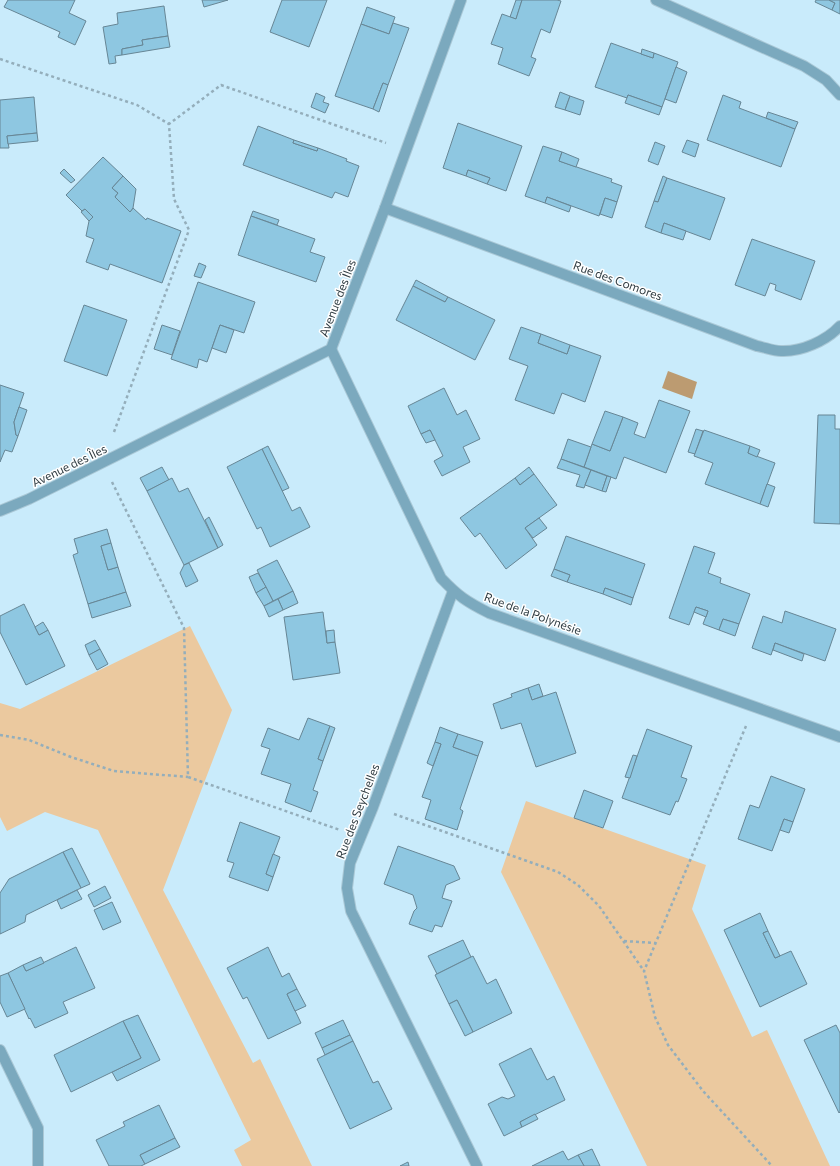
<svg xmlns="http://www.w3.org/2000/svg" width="840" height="1166" viewBox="0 0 840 1166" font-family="Commissioner,sans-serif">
  <rect width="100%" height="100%" fill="#c9ebfb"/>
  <!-- green -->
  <g fill="#ebc99f">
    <polygon points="190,626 232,710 163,890 253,1063 260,1059 312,1166 242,1166 234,1150 251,1140 98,830 45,812 7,831 0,817 0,703 20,709"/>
    <polygon points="526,801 706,865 692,909 752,1037 767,1030 830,1166 647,1166 501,872"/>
  </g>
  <!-- water -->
  <polygon fill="#bc9b71" points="668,371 697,382 692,399 662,388"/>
  <!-- building -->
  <g fill="#8ec7e1" stroke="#678695">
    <polygon points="8,0 75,0 69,13 86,21 75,45 58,37 60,32 4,7"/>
    <polygon points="202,0 228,0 204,7"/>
    <polygon points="282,0 327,0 309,47 270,32"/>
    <polygon points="516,0 522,0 516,19 510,17"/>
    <polygon points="522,0 557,0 561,1 550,33 541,29 531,57 536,59 529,76 498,64 503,48 491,44 502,14 516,19"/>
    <polygon points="816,0 829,0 835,3 832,10 815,2"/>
    <polygon points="829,0 840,0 840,14 832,10 835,3"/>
    <polygon points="164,6 168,36 142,40 143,45 122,49 122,55 115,56 116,63 109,64 103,27 118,24 117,13"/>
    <polygon points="367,7 395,17 389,34 361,24"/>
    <polygon points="393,23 409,28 388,85 383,83 373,109 335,96 361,24 389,34"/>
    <polygon points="168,36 170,47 122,55 122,49 143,45 142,40"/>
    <polygon points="611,43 653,58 654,53 678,62 662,107 628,95 627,98 595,87"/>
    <polygon points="642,49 654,53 653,58 641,54"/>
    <polygon points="676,67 687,72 676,103 665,99"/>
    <polygon points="383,83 388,85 379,112 373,109"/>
    <polygon points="560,92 570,96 565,110 555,107"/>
    <polygon points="316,93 325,97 323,102 329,104 325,113 311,107"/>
    <polygon points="628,95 662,107 659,115 625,103"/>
    <polygon points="723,95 741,102 739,108 795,129 781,167 707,140"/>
    <polygon points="570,96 584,101 580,115 565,110"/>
    <polygon points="34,97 37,133 7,136 9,148 0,148 0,100"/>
    <polygon points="768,112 798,122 795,129 766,118"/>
    <polygon points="458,123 522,146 506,191 487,184 490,178 468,170 466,176 443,168"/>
    <polygon points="258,126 294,140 293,143 317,151 318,148 347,159 346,161 359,166 348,197 335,192 332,198 243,165"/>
    <polygon points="37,133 38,141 8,144 7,136"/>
    <polygon points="294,140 318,148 317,151 293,143"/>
    <polygon points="687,140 699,144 695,157 682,152"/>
    <polygon points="655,142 665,146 658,165 648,161"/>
    <polygon points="543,146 562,152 559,161 612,179 611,182 622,186 617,202 605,198 599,216 547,197 545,203 525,196"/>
    <polygon points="562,152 579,159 576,167 559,161"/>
    <polygon points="103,157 123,176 112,188 118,193 115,197 130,212 133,208 146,220 147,218 181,231 162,283 110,264 108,270 86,262 94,239 86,236 89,221 93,217 85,209 82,211 66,195"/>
    <polygon points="64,169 75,180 71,183 60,173"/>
    <polygon points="468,170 490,178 487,184 466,176"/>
    <polygon points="123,176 136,189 133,208 130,212 115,197 118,193 112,188"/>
    <polygon points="663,176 667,178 658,202 654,201"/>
    <polygon points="667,178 725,198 710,240 664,223 661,233 645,227 654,201 658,202"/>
    <polygon points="547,197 571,206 569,212 545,203"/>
    <polygon points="605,198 617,202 612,218 600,214"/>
    <polygon points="85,209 93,217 89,221 81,212"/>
    <polygon points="253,211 279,220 277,225 251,216"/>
    <polygon points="251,216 315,239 310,252 325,257 316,282 238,255"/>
    <polygon points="664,223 686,231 683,240 661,233"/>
    <polygon points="752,239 815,261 801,300 775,290 776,285 770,283 765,296 735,285"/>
    <polygon points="199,263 206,266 201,278 194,276"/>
    <polygon points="416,280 448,297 445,302 413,286"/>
    <polygon points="198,282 255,302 244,333 220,325 207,362 199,359 197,368 171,359"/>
    <polygon points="413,286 445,302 448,297 495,320 475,360 396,320"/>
    <polygon points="84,305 127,320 107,376 64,361"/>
    <polygon points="162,325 180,331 172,355 154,349"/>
    <polygon points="220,325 234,330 226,353 212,348"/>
    <polygon points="521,327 541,334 538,343 567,354 570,345 601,356 585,402 562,393 554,414 515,400 528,366 509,359"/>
    <polygon points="541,334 570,345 567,354 538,343"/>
    <polygon points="0,385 24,393 14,422 16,435 18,436 12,452 5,450 0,462"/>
    <polygon points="444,388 457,415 466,410 480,439 463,447 470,462 442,476 434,461 443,456 430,430 421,434 408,406"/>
    <polygon points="659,400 690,411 666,473 624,457 616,479 584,467 592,444 610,451 623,417 638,423 634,434 645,438"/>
    <polygon points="19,407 27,410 18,436 16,435 14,422"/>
    <polygon points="605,411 623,417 610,451 592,444"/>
    <polygon points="818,415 835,415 835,429 840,429 840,524 814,523"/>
    <polygon points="696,429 703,431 695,454 688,452"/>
    <polygon points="430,430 435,440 426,443 421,434"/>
    <polygon points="704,430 750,446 748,453 775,463 760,504 705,484 713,463 694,456"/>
    <polygon points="568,439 591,447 584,467 561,459"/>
    <polygon points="268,446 289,488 282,491 262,449"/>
    <polygon points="750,446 760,450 757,457 748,453"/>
    <polygon points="262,449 292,511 300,507 310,527 270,547 261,527 257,529 227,467"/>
    <polygon points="561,459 591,470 584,488 576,486 580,475 557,468"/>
    <polygon points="162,467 169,480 147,491 140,478"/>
    <polygon points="529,467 534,474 520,485 515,478"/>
    <polygon points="591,470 607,476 602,491 585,485"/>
    <polygon points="534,474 557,505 525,528 537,545 506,569 480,533 475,537 460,518 515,478 520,485"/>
    <polygon points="607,476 611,477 606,492 602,491"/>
    <polygon points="172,478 179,492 188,488 218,548 184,565 147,491"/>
    <polygon points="767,484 775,487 768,507 760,504"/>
    <polygon points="209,517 223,545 218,548 205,520"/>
    <polygon points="539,518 547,528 533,538 525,528"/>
    <polygon points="107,529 111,543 101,546 108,570 118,567 126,592 88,604 73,555 78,553 74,539"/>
    <polygon points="566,536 645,564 633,598 605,588 603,594 567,582 570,575 554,569"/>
    <polygon points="111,543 118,567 108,570 101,546"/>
    <polygon points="694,546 715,553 708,573 721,578 720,583 750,594 739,624 723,619 719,630 703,624 708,611 696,607 689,625 669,618"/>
    <polygon points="277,560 293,591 273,601 257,570"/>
    <polygon points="189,563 198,581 186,587 180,573 184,565"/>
    <polygon points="554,569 570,575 567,582 551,576"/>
    <polygon points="258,573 266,587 256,593 249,577"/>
    <polygon points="266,587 273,601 264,606 256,593"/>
    <polygon points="605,588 633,598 631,605 603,594"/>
    <polygon points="293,591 298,603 283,610 278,599"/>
    <polygon points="126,592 131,606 92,618 88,604"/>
    <polygon points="278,599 283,610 269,617 264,606"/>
    <polygon points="24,604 39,635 48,630 65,666 26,685 0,632 0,616"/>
    <polygon points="696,607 708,611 706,617 694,612"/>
    <polygon points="785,611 836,629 825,661 775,643 771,655 752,648 763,616 782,623"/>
    <polygon points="323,612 327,643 335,642 340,673 293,680 284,617"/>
    <polygon points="723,619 739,624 735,636 719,630"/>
    <polygon points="43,622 48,630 39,635 35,627"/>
    <polygon points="334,630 335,642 327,643 326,631"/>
    <polygon points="95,640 100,649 89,655 85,645"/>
    <polygon points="775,643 804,654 802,661 773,650"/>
    <polygon points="100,649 108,664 97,670 89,655"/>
    <polygon points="539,684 543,696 532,700 528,688"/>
    <polygon points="528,688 532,700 556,692 576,753 536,767 521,723 501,729 493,704 512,697 511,694"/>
    <polygon points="308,718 330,726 318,759 323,761 313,790 318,792 311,812 285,802 291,784 261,774 270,749 261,746 268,728 299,740"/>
    <polygon points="330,726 335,728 323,761 318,759"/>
    <polygon points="440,727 458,734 453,747 478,756 460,809 463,811 457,830 425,819 431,800 422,797 441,744 435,742"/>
    <polygon points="647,729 692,746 681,777 687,779 678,802 676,801 670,815 622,798"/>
    <polygon points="458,734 483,742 478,756 453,747"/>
    <polygon points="435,742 441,744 433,766 427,763"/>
    <polygon points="633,755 637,756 630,778 625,777"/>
    <polygon points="771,776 805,789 793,822 784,819 772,851 738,839 750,805 759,808"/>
    <polygon points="584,790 613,801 603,828 574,818"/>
    <polygon points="784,819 793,822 789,833 780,830"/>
    <polygon points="240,822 280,837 266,874 273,877 268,891 229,877 234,863 227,861"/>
    <polygon points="398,846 454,866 460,879 446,885 442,898 452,901 442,927 435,925 432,932 409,924 414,911 417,908 413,895 384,884"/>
    <polygon points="72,848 90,884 81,888 63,852"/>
    <polygon points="63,852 81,888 26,915 25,922 0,934 0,893 9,879"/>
    <polygon points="273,854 280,857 273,877 266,874"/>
    <polygon points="105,886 111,898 94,907 88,895"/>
    <polygon points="77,890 82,899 61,909 57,900"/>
    <polygon points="112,902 121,922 103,930 94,910"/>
    <polygon points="760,913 768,931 763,933 775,958 791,951 807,984 760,1007 724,930"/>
    <polygon points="768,931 780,956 775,958 763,933"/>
    <polygon points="463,940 471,957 437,974 428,956"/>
    <polygon points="76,947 95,988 63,1002 68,1013 35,1028 30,1018 29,1019 8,973 23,965 26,971"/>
    <polygon points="268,947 282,977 289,973 297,989 287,994 301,1023 268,1039 247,997 243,999 227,968"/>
    <polygon points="473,956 487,984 496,979 512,1013 473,1032 457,1000 449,1004 435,975"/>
    <polygon points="41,957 44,963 26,971 23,965"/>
    <polygon points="8,973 25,1009 7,1017 0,1002 0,976"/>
    <polygon points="297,989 306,1006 295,1011 287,994"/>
    <polygon points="457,1000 473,1032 465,1036 449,1004"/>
    <polygon points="138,1015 160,1060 117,1081 112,1072 141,1058 123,1021"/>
    <polygon points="343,1020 350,1035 322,1048 315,1033"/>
    <polygon points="123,1021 141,1058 71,1092 54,1055"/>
    <polygon points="836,1025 840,1033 840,1112 839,1113 804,1040"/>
    <polygon points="350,1035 353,1041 325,1055 322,1048"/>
    <polygon points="353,1041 373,1083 378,1081 392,1109 350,1129 317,1059"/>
    <polygon points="531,1048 547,1080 554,1076 565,1100 520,1122 522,1127 504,1136 488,1104 502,1097 508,1099 515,1096 499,1064"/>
    <polygon points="159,1105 175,1138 140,1155 145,1164 141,1166 109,1166 96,1140 125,1126 123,1122"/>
    <polygon points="535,1114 538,1119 522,1127 520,1122"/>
    <polygon points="175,1138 180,1147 145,1164 140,1155"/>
    <polygon points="592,1149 600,1166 584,1166 578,1155"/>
    <polygon points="563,1151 568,1160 578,1155 584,1166 532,1166"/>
    <polygon points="408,1162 409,1166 400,1166"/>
  </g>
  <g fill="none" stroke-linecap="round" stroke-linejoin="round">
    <defs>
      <g id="minor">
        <polyline points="656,0 804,66 826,80 840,95"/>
        <path d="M 385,208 L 757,346 C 764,347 773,351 781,351 C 801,352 826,341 840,326"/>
        <path d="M 331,349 L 441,578 C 458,596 467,602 489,613 L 840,737"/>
        <polyline points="0,511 29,499 331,349 385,208 461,0"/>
        <polyline points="453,591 373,807 350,863 347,888 351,911 477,1166"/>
        <polyline points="0,1050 38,1128 38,1166"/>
      </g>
    </defs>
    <!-- minor casing -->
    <use href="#minor" stroke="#aac8d6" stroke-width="12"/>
    <!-- path -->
    <g stroke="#94aebb" stroke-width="2.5" stroke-dasharray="3 3" stroke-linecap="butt">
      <polyline points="0,59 137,105 169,124"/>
      <polyline points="114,432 189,230 174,199 169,124 221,85 386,143"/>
      <polyline points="112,482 184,628 188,777 340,830"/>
      <polyline points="746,726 644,971 655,1017 668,1045 703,1091 772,1166"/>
      <polyline points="0,735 29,740 71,757 114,771 188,777"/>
      <polyline points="394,814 558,872 578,885 599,906 644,971"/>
      <polyline points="624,941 655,943"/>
    </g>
    <!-- minor -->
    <use href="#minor" stroke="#7ba9be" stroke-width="10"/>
  </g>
  <g text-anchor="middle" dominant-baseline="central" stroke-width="3" stroke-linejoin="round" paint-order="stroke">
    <!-- street labels -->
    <g font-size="12" fill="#303d43" stroke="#fff">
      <text transform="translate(618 280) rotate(20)">Rue des Comores</text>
      <text transform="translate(337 298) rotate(-69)">Avenue des Îles</text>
      <text transform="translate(69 465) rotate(-26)">Avenue des Îles</text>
      <text transform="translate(533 613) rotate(20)">Rue de la Polynésie</text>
      <text transform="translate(357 811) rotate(-69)">Rue des Seychelles</text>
    </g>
  </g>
</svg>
